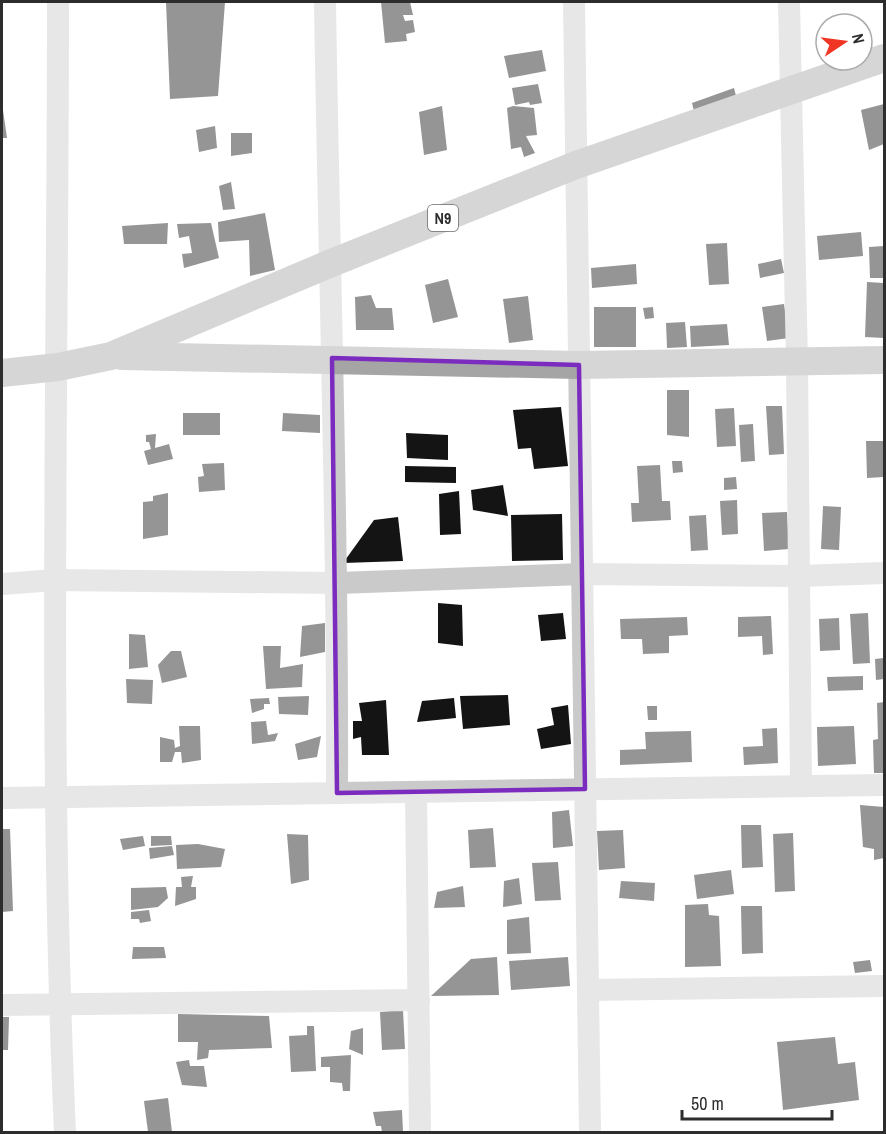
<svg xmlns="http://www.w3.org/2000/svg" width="886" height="1134" viewBox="0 0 886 1134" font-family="'Archivo Narrow',sans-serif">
  <rect width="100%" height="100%" fill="#fff"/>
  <!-- building -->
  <g fill="#141414">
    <polygon points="166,2 225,2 218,96 170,99"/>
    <polygon points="381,2 410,2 413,15 403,15 405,21 413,20 415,32 406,34 407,41 385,43"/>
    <polygon points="542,50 546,71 509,78 504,56"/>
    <polygon points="538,84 542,103 530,105 529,102 515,105 512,88"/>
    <polygon points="734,88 736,96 694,111 692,103"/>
    <polygon points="884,104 884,144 869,150 861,110"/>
    <polygon points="442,106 447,150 424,155 419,112"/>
    <polygon points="513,106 534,108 537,135 526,136 535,153 524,157 521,147 511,149 507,108"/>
    <polygon points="2,110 3,110 7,138 2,138"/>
    <polygon points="215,126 217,148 199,152 196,130"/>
    <polygon points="231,133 252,133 252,153 231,156"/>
    <polygon points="231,182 235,209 223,210 219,186"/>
    <polygon points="265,213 275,270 250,276 249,240 219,242 218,222"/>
    <polygon points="168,223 167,244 124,244 122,226"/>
    <polygon points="211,223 219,258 184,268 182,254 192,253 189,236 179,238 177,224"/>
    <polygon points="861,232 863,256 819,260 817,236"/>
    <polygon points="727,243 729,284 709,285 706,244"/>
    <polygon points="884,246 884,278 870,278 869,247"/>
    <polygon points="781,259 784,273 760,278 758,264"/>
    <polygon points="636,264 637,284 592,288 591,268"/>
    <polygon points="448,279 458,317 433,323 425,285"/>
    <polygon points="867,282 884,283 884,338 865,337"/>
    <polygon points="371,295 376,308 392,308 394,330 356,330 355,297"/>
    <polygon points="528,296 533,340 509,343 503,299"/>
    <polygon points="784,304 789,338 767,341 762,307"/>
    <rect x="594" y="307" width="42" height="40"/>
    <polygon points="653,307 654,318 645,319 643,308"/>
    <polygon points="685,322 687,347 667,348 666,323"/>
    <polygon points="727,324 729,345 691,347 690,326"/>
    <polygon points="667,390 689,390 689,437 667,435"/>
    <polygon points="766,406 782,406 784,454 769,455"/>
    <polygon points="561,407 568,466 534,469 531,448 518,449 513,410"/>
    <polygon points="734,408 736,446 717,447 715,409"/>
    <rect x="183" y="413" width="37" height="22"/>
    <polygon points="283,413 320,415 320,433 282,431"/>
    <polygon points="753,424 755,461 741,462 739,425"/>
    <polygon points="406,433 448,435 448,460 407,458"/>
    <polygon points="156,434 155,448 169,444 173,459 148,465 144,451 151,449 149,442 146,442 146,435"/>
    <polygon points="866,441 884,441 884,477 867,478"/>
    <polygon points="672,461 682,461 683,472 673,473"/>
    <polygon points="224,463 225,490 199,492 198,477 204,476 202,464"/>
    <polygon points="660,465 662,501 670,501 671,520 632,522 631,503 639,503 637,466"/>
    <polygon points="405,466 456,467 456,483 405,482"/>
    <polygon points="736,477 737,489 724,490 724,478"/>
    <polygon points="503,485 508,516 473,510 471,490"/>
    <polygon points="459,491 461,534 440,535 439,494"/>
    <polygon points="168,493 168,535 143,539 143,502 153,501 153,496"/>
    <polygon points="737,500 738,534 722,535 720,501"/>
    <polygon points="823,506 841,507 839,550 821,549"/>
    <polygon points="787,512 789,549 764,551 762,513"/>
    <polygon points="562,514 563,560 512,561 511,515"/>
    <polygon points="706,515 708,550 691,551 689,516"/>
    <polygon points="398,517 403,561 343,563 374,520"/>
    <polygon points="438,603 462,605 463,646 438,643"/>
    <polygon points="563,613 566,639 541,641 538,615"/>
    <polygon points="868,613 870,663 853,664 850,614"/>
    <polygon points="771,616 773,654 763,655 762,636 738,637 738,617"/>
    <polygon points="687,617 688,635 669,636 669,653 643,654 642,639 621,639 620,619"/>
    <polygon points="839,618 840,650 820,651 819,619"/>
    <polygon points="325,623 325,652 300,657 302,626"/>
    <polygon points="129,634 145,635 148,667 129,669"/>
    <polygon points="263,646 281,646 280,668 303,664 302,687 266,689"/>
    <polygon points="171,651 181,651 187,677 162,683 158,665"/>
    <polygon points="884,658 884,679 876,680 875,659"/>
    <polygon points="863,676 863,690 828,691 827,677"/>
    <polygon points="126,679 153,680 152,704 127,703"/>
    <polygon points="508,695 510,725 463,729 460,696"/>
    <polygon points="309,696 308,715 279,714 278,697"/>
    <polygon points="269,698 270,704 264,704 264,709 252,713 250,699"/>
    <polygon points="454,698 456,718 417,722 422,701"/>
    <polygon points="386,700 389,755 362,755 361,737 353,739 353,721 362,721 359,703"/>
    <polygon points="884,702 884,773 874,773 873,740 878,739 877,703"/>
    <polygon points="568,705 571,744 541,749 537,729 554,725 551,708"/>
    <polygon points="647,706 657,706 657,720 648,720"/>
    <polygon points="266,721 268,735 278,733 275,741 252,744 251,722"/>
    <polygon points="179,726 200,726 201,760 182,763 181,752 175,752 172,762 160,762 160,737 174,740 175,748 180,746"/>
    <polygon points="854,726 856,764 818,766 817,727"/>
    <polygon points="777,728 778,763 744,765 743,747 763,746 762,729"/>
    <polygon points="691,731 692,762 620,765 620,750 646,749 645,732"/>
    <polygon points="321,736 317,757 298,760 295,744"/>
    <polygon points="860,805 884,807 884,858 874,860 874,849 863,847"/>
    <polygon points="569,810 573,846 553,848 552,812"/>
    <polygon points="741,825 761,825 763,867 742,868"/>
    <polygon points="493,828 496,867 470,868 468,830"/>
    <polygon points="2,829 10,829 13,911 2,912"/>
    <polygon points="623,830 625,868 599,870 597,831"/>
    <polygon points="793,833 795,891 775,892 773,834"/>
    <polygon points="287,834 308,835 309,880 291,884"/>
    <polygon points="143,836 145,846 123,850 120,839"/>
    <polygon points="151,836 171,836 172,845 151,846"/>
    <polygon points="198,844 225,849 221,867 177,869 176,845"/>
    <polygon points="172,846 174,855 150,859 149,848"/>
    <polygon points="558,862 561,900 535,901 532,863"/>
    <polygon points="731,870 734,894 697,899 694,875"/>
    <polygon points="193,876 191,887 196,887 196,899 175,906 176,887 182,887 181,877"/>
    <polygon points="519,878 522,904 503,907 504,881"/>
    <polygon points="621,881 655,883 654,901 619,898"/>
    <polygon points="463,886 465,907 434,908 437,892"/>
    <polygon points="166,887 168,898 158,907 131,910 131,888"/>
    <polygon points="708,904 709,915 719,916 721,966 685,967 685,905"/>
    <polygon points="741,906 762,906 763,953 742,954"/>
    <polygon points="149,910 151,921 140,923 139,919 131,919 131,912"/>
    <polygon points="529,917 531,953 507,954 507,920"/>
    <polygon points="133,947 164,947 166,958 132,959"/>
    <polygon points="497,957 499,995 431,996 471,959"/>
    <polygon points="568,957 570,986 511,990 509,961"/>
    <polygon points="870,960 872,971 855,973 853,962"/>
    <polygon points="403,1010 405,1049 382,1050 380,1012"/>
    <polygon points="178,1014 269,1016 272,1048 209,1050 208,1058 197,1060 198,1042 178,1042"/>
    <polygon points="2,1017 9,1017 8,1050 2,1050"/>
    <polygon points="307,1026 314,1026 316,1071 291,1072 289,1036 307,1035"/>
    <polygon points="363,1028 363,1055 349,1049 351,1031"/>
    <polygon points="835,1037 838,1064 855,1062 859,1100 783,1110 777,1042"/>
    <polygon points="351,1055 350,1091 343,1091 342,1083 330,1082 330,1067 321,1067 321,1057"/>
    <polygon points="189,1060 190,1066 204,1066 207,1087 182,1085 176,1062"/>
    <polygon points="168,1098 172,1132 148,1132 144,1101"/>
    <polygon points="402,1110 403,1132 382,1132 381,1126 376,1126 373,1112"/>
  </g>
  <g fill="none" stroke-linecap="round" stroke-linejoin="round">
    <!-- minor -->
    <g stroke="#cacaca" stroke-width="22">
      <path d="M 58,2 C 58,378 48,756 65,1132"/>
      <path d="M 325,2 C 329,265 338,529 337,793"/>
      <polyline points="574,2 590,1132"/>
      <polyline points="789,2 797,362 801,786"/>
      <polyline points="2,584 55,580 338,583 582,574 800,576 884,573"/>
      <polyline points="416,792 420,1132"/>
      <polyline points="2,798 884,785"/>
      <polyline points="588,990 884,986"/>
      <polyline points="2,1005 419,1000"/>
    </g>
    <!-- major -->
    <g stroke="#a5a5a5" stroke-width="28">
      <polyline points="122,356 579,365 884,360"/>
      <polyline points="2,373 58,367 111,356 329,264 576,165 884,58"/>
    </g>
  </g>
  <!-- marked area -->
  <path d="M0 0H886V1134H0ZM 332,358 L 579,365 L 585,789 L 337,793 Z" fill="#fff" fill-opacity=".55" fill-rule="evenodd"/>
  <path fill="none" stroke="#7b2cbf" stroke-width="4.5" stroke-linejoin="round" d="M 332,358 L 579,365 L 585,789 L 337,793 Z"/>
  <g text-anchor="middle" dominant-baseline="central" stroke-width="6" stroke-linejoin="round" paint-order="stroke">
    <!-- shield labels -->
    <rect fill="#fff" stroke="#6c6c6c" stroke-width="1.5" x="428" y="205" width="30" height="26" rx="4.5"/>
    <g font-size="16" font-weight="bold" fill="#2d2d2d">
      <text x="443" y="218">N9</text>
    </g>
  </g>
  <!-- border -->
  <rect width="886" height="1134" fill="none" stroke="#2d2d2d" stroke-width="6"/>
  <!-- north arrow -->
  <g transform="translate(844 42) rotate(77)"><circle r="28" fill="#ffffff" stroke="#ababab" stroke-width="1.5"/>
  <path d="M0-4.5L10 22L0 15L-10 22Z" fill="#f03524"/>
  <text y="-9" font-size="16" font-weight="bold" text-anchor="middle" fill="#2d2d2d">N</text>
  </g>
  <!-- scale -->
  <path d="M682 1110v9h150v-9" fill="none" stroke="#2d2d2d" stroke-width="3"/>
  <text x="691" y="1110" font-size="18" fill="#2d2d2d" stroke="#ffffff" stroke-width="4.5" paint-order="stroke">50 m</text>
</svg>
